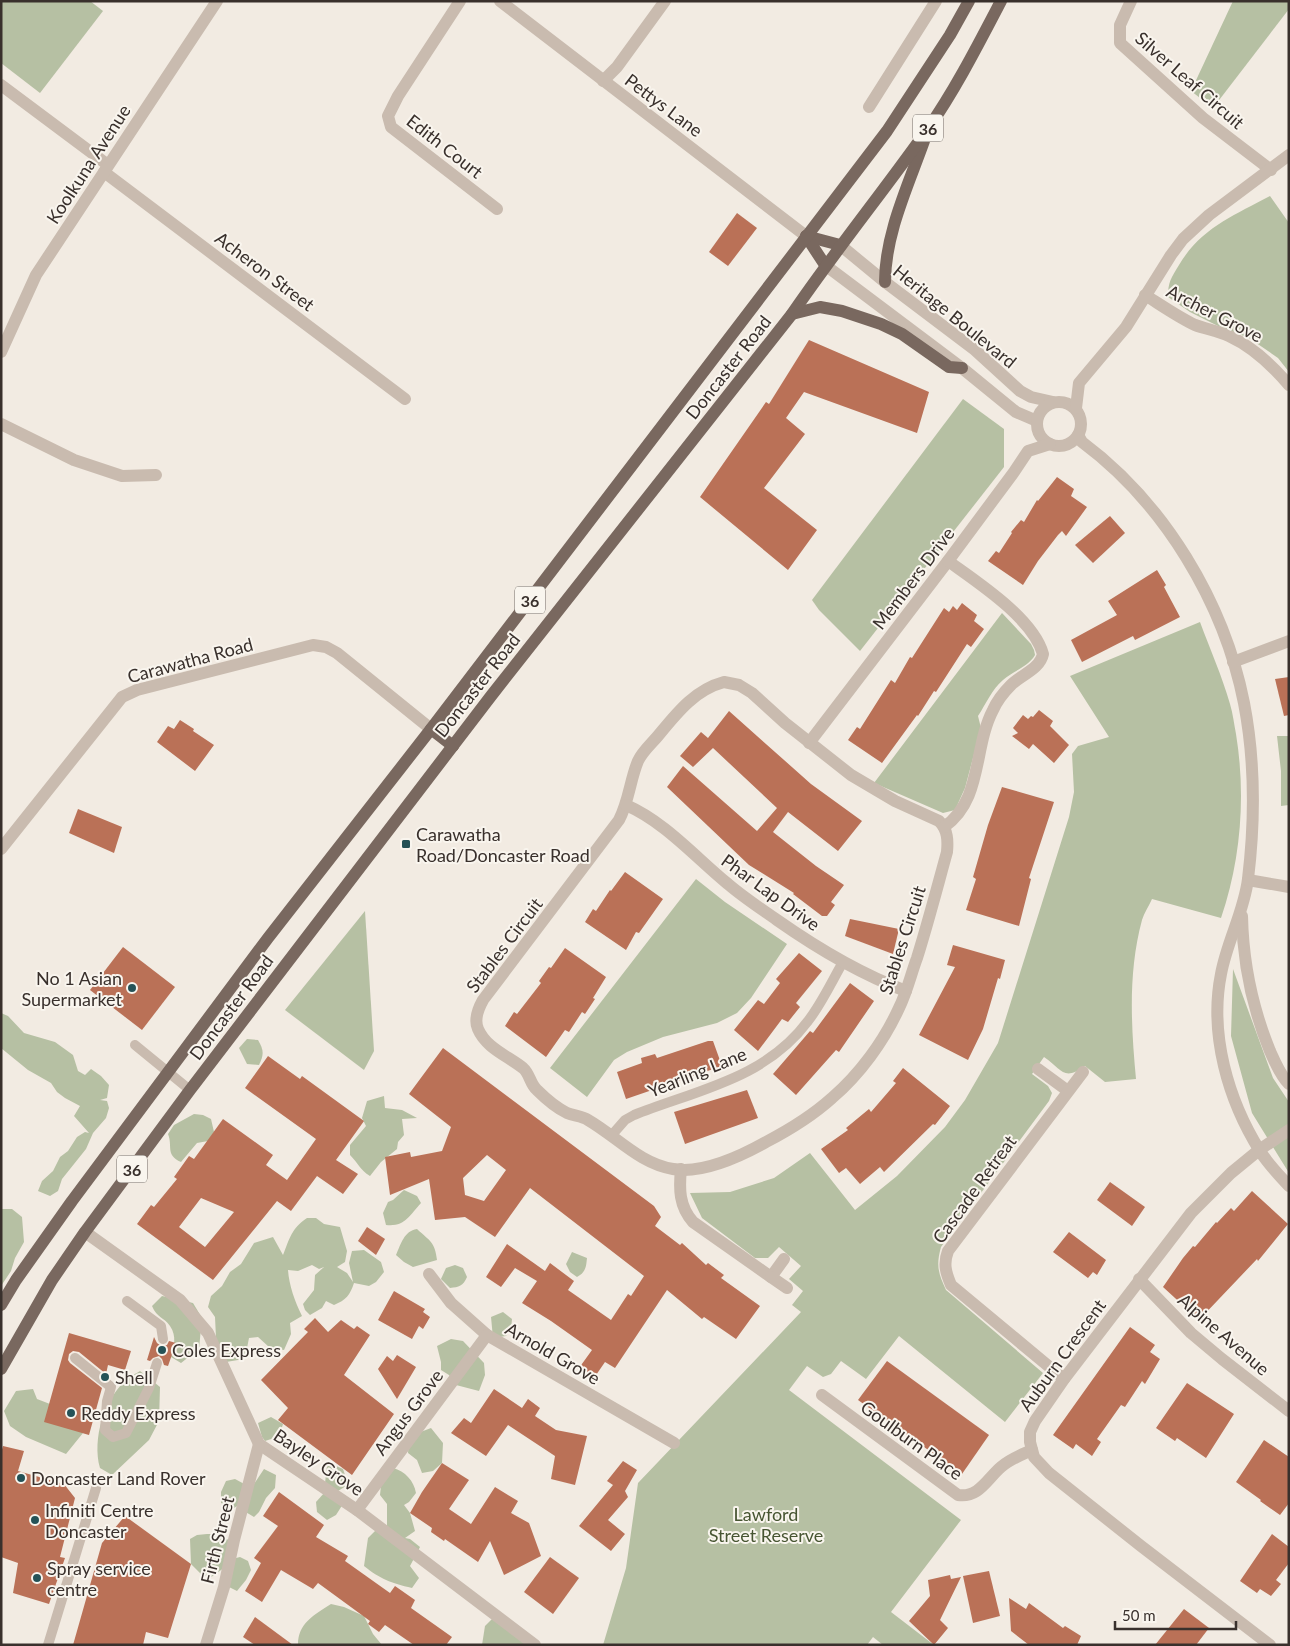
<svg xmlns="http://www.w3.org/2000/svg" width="1290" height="1646" viewBox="0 0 1290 1646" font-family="Lato,sans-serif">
  <rect width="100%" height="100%" fill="#f2ebe2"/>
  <!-- green -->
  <g fill="#b6c0a3">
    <polygon points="1,1 90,1 103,11 40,93 1,63"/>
    <polygon points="1233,1 1289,1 1289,9 1213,108 1191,91"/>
    <path d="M 1270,196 L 1289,223 L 1289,372 L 1278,358 L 1249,338 L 1218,326 L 1190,312 L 1168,297 C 1168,282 1171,278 1179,265 C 1201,228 1233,216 1270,196 Z"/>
    <polygon points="963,399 1004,429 1004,467 860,651 819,610 812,600"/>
    <path d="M 1002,613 L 1031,644 L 1034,650 L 1035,655 C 1028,667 1013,671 1003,680 C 992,689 986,704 978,716 L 981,728 L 965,788 L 955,810 L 943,813 L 874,783 Z"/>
    <path d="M 1200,622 C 1210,649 1222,676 1230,704 C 1233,714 1234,724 1236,734 C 1246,795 1241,860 1221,918 L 1152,899 C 1149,906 1144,913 1142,920 C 1128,972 1131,1026 1136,1079 L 1105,1082 L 1085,1066 C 1063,1082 1062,1069 1044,1057 L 1032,1074 L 1048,1086 L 1052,1093 L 1049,1101 L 941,1247 C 936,1265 938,1273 946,1290 L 1043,1373 L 1005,1422 L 899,1336 L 866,1379 L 841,1361 L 831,1374 L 823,1377 L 807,1366 L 789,1390 L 961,1520 L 891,1612 L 934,1645 L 883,1645 L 873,1637 L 867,1645 L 603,1645 L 626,1568 L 638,1483 L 801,1312 L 792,1305 L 803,1291 L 789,1279 L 801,1266 L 779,1247 L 768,1258 L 755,1258 L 702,1218 L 690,1193 L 730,1192 L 774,1178 L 810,1153 L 855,1210 L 897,1176 L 945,1127 L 965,1100 L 998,1043 L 1069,817 L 1074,792 L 1072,754 L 1078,746 L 1109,737 L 1070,676 Z"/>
    <polygon points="1277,736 1289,736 1289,805 1281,806 1281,771"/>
    <polygon points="696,879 725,902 787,944 751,998 737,1013 717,1023 663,1037 627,1052 614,1060 587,1097 550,1068"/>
    <polygon points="365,911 374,1051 364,1070 285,1010"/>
    <polygon points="1233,969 1273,1078 1289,1102 1289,1173 1252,1113 1231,1036"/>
    <polygon points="1,1013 8,1016 24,1033 55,1042 73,1055 78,1071 85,1075 91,1069 101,1076 109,1085 107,1098 100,1100 107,1101 109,1108 106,1118 93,1133 86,1149 62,1179 58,1191 50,1196 38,1191 42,1181 53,1171 60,1157 68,1151 77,1137 85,1132 89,1133 74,1116 80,1106 65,1098 57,1092 51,1083 28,1070 1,1048"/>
    <path d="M 247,1039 L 258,1040 C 264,1050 264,1055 259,1065 L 247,1064 L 239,1048 Z"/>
    <path d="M 384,1096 L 385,1108 L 402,1110 L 417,1118 L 402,1119 L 404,1135 L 398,1142 L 397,1149 L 381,1162 L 370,1176 C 360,1170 358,1163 350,1155 L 350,1145 L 366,1126 L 362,1118 L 367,1101 Z"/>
    <path d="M 194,1114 L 203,1115 L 211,1119 L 214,1132 L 208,1141 L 197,1143 L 181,1162 C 165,1155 173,1146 168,1134 L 174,1125 Z"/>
    <path d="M 404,1190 L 417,1196 L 421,1203 C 409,1216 405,1227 386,1225 L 383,1213 L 388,1202 L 393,1200 Z"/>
    <polygon points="1,1209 12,1209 22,1217 24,1242 15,1258 11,1271 1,1286"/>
    <path d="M 307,1218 L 316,1218 L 324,1224 L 340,1227 L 347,1251 L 345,1262 L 337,1267 L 347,1273 L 353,1282 L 349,1263 L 352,1251 L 364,1250 L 381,1262 L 384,1272 L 376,1282 L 369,1286 L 354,1283 C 350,1295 346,1300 334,1305 L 326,1301 L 322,1308 L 310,1315 L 305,1310 L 303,1304 L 314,1290 L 315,1275 L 324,1267 L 319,1269 L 312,1265 L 298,1271 L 288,1270 C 289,1285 295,1302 302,1316 L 290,1323 L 291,1334 L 284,1350 L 269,1347 L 258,1337 L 249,1338 L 246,1353 L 238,1360 L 226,1362 L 216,1338 L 215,1317 L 208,1307 L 211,1296 L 222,1286 L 230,1272 L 241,1264 L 254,1243 L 273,1237 L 283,1255 C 290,1238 291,1229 307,1218 Z"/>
    <path d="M 417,1229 C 430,1241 435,1242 437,1260 L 413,1267 L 404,1262 L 396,1255 C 401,1244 404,1231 417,1229 Z"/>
    <path d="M 572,1252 L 587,1258 C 586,1267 586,1272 577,1277 L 570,1272 L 566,1264 Z"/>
    <path d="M 455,1265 L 463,1268 L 467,1277 C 463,1286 459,1287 450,1288 L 441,1279 L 446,1268 Z"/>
    <path d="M 162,1296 L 193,1303 L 202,1318 L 199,1349 L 181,1363 L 171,1357 C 174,1347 177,1336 170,1326 C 164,1317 157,1318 152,1306 Z"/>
    <polygon points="503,1312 512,1319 511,1329 506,1336 493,1338 491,1317"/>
    <polygon points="451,1339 463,1341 484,1363 485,1375 479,1391 456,1385 449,1375 441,1370 441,1362 437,1346"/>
    <path d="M 140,1371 L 160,1387 L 159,1421 L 149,1440 L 112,1475 L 100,1468 C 92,1439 104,1399 127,1379 C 131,1375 136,1374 140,1371 Z"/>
    <polygon points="33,1389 37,1399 50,1404 83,1433 66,1454 26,1437 10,1426 4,1411 16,1391"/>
    <path d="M 271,1417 L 283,1424 C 280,1435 276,1438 265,1441 L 262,1437 L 258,1423 Z"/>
    <polygon points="431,1428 443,1443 442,1463 433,1471 422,1473 417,1460 408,1453 409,1440 418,1433"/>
    <polygon points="334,1465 343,1469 347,1481 346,1486 338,1491 325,1483 327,1466"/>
    <path d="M 393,1468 C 405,1471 414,1481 416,1493 L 409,1502 L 404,1505 L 410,1513 L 415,1531 L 405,1538 L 410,1539 L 420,1547 L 410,1566 L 419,1578 L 412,1588 C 391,1583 380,1579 364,1566 L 368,1538 L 377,1529 L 387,1532 L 387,1504 L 380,1495 L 382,1476 Z"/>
    <polygon points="264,1469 276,1475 275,1488 266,1498 259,1512 254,1517 244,1511 254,1484"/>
    <polygon points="235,1479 248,1486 245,1501 234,1508 221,1503 221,1492 226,1481"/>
    <polygon points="325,1492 343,1504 336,1515 327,1520 317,1512 316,1502"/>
    <polygon points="207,1534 216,1534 222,1539 234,1540 228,1565 210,1578 201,1574 191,1564 190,1539 197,1535"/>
    <polygon points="240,1557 248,1561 251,1570 246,1580 237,1591 227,1586 232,1559"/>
    <path d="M 331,1604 L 344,1607 L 364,1616 L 373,1634 L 382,1645 L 298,1645 C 298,1623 314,1615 331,1604 Z"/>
    <polygon points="492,1619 530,1645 482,1645 485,1626"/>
  </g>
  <!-- building -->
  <g fill="#ba7157" fill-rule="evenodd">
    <polygon points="737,213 757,228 728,266 709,252"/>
    <polygon points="809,340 929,392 917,433 804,392 786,418 805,434 764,488 817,530 788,570 700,497 766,402 769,404"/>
    <polygon points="1057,477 1074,489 1071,496 1087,507 1066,536 1062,531 1058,535 1038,561 1023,585 988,561 996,551 999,553 1012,533 1011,532 1021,520 1024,522 1037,500 1038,501"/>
    <polygon points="1110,516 1125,533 1093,563 1075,545"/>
    <polygon points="1157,570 1166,585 1164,587 1180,617 1135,640 1133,636 1082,662 1071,640 1117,615 1108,601"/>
    <polygon points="962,603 977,615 974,621 984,629 971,647 967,644 936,692 934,691 918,716 917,715 882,763 848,740 857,727 860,729 891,680 895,683 910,657 912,658 944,608 949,612 953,606 957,610"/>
    <polygon points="1289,677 1289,715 1284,716 1275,679"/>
    <polygon points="1039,710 1053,721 1050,726 1069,745 1054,763 1033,744 1029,749 1012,736 1018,733 1013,728 1023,715 1028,719 1031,716 1033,717"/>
    <polygon points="729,711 811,784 862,821 838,851 788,812 773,832 816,866 844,885 831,902 835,905 827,916 822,916 793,894 794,893 749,865 667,787 683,766 757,831 777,808 713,748 693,767 680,756 701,732 708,738"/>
    <polygon points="180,720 194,729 193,731 214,745 195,771 157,742 168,726 174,729"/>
    <polygon points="1002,787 1054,802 1029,878 1031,879 1019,926 966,910 976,879 973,877 988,825"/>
    <polygon points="78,809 122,827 114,853 69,833"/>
    <polygon points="625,872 663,899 639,933 636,932 626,950 585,922 593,909 596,911 610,890 611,891"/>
    <polygon points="850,919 899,929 893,954 845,936"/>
    <polygon points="953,945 1005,960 1000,979 998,978 983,1029 968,1060 919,1035 955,967 947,965"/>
    <polygon points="123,947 175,987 142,1030 90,990"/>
    <polygon points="565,948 606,977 593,998 595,999 585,1014 582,1012 569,1032 565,1030 546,1057 505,1026 514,1012 517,1014 541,983 539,981 549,967 551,968"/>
    <polygon points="799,953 822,971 796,1003 800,1007 788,1022 782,1019 758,1051 734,1030 758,1000 764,1004 780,983 776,979"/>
    <polygon points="850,983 874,1001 839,1052 836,1050 796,1095 773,1074 810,1031 813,1033"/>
    <polygon points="708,1041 713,1041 722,1066 626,1099 617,1072 642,1063 641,1058 655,1054 657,1058"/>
    <path d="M 443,1048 L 654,1206 L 661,1217 L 655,1226 L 680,1245 L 682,1243 L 706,1265 L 708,1263 L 724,1275 L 721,1278 L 760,1306 L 736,1339 L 704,1317 L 702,1319 L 667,1290 L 615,1368 L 605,1362 L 594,1378 L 579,1368 L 592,1350 L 551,1321 L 522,1303 L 537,1281 L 515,1268 L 501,1287 L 486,1277 L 507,1244 L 545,1271 L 550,1263 L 574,1281 L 568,1290 L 611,1320 L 628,1294 L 631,1296 L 644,1276 L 530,1188 L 495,1237 L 465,1217 L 435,1220 L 429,1179 L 390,1195 L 385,1157 L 410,1152 L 411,1157 L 442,1151 L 451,1127 L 409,1094 ZM 487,1155 L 506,1170 L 484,1201 L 465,1195 L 463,1178 Z"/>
    <path d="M 268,1056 L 300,1079 L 302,1076 L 364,1121 L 336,1160 L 358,1174 L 343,1194 L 317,1176 L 291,1211 L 277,1201 L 213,1280 L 137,1224 L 151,1205 L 154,1207 L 177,1179 L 174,1177 L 189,1156 L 194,1159 L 223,1119 L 273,1155 L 266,1165 L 287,1180 L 316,1139 L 245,1088 ZM 201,1198 L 234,1212 L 205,1247 L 179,1227 Z"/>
    <polygon points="903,1068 950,1106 935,1125 933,1124 884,1172 880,1167 860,1184 846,1168 839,1173 821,1149 848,1130 846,1128 869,1109 871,1112 896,1083 893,1081"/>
    <polygon points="747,1090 758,1118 685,1144 674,1112"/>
    <polygon points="1110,1182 1145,1207 1132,1226 1097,1200"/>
    <polygon points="1252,1191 1288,1224 1258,1261 1257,1259 1199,1320 1163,1287 1183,1258 1193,1246 1195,1247 1216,1222 1217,1223 1231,1208 1234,1211"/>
    <polygon points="367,1227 385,1239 376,1255 358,1241"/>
    <polygon points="1069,1232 1106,1260 1097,1275 1093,1272 1088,1278 1053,1252"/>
    <polygon points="394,1291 425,1309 423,1312 430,1317 423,1329 419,1326 412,1339 378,1320"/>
    <polygon points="315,1318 328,1332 341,1320 354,1329 357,1326 370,1335 344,1375 394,1414 352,1475 278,1420 288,1408 261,1380 308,1332 304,1329"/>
    <polygon points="1130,1327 1155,1345 1150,1352 1160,1359 1145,1384 1142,1381 1125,1407 1121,1405 1097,1439 1101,1442 1092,1456 1076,1444 1073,1449 1053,1435"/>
    <polygon points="69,1333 131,1351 125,1370 108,1365 106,1374 79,1352 73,1351 69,1354 68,1360 70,1363 102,1388 89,1435 44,1422"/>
    <polygon points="154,1337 157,1343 161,1346 167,1345 169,1341 176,1343 168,1366 164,1365 162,1359 159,1356 153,1358 150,1361 147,1360"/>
    <polygon points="397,1355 416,1367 397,1399 378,1369 387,1356 393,1361"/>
    <polygon points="887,1361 989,1435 962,1474 858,1400"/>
    <polygon points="1187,1383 1234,1414 1206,1458 1177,1438 1175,1441 1156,1428"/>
    <polygon points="494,1389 522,1408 528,1399 540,1408 535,1416 556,1430 587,1436 575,1485 551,1479 555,1456 508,1425 486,1456 451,1433 464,1418 471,1423"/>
    <polygon points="1264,1440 1289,1457 1289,1503 1280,1515 1260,1501 1261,1500 1236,1482"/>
    <polygon points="3,1446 24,1451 18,1471 64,1484 75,1498 60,1557 65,1558 49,1604 13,1593 18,1563 1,1557 1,1453"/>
    <polygon points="623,1461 637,1470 625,1491 628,1497 608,1520 625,1534 611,1551 579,1526 613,1485 607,1481"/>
    <polygon points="442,1463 469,1480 449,1509 471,1524 495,1487 518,1501 511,1513 529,1523 541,1556 504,1575 490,1541 478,1562 445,1539 444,1541 431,1532 432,1528 410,1513 422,1492"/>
    <polygon points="279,1492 324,1525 316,1537 348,1556 345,1561 390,1593 395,1586 415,1600 411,1608 452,1637 446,1645 414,1645 385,1625 379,1632 368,1624 370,1621 318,1583 313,1589 281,1570 262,1602 245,1591 261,1563 254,1558 278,1526 263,1516"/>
    <polygon points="125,1516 191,1564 168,1638 146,1632 143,1645 73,1645 102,1543"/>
    <polygon points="1272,1534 1289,1547 1289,1563 1276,1580 1281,1584 1271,1596 1260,1589 1257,1593 1240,1581"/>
    <polygon points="550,1557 579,1578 553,1614 524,1592"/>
    <polygon points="989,1571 1000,1616 973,1623 963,1576"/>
    <polygon points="950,1575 951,1579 961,1577 940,1620 948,1628 934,1645 909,1621 930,1596 928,1580"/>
    <polygon points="1009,1598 1026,1609 1029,1603 1063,1628 1065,1626 1081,1636 1077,1645 1029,1645 1011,1631"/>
    <polygon points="1184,1609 1209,1628 1196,1645 1155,1645"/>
    <polygon points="255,1617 293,1645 255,1645 243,1637"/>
  </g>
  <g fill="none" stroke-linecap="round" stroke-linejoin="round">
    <!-- service -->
    <g stroke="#c9bbaf" stroke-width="10">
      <polyline points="135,1045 190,1090"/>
      <path d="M 611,1136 L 625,1120 L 634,1115 C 697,1090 765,1079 808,1021 C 822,1003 832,981 843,962"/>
      <polyline points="127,1301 161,1326 163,1339"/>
      <polyline points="75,1358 111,1387 107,1401 105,1430 113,1437 126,1433 149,1388 157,1363"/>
      <polyline points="48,1645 96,1488"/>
    </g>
    <!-- minor -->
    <g stroke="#c9bbaf" stroke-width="12">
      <polyline points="460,1 398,96 388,116 391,127 497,209"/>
      <polyline points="500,1 806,236"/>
      <polyline points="1131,1 1120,25 1120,43 1203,118 1271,170"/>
      <polyline points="603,81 617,67 665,1"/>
      <polyline points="1,85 108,165"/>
      <polyline points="869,107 936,1"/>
      <polyline points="104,172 405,399"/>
      <polyline points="840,245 885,282 975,350 1020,391 1031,397 1053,402"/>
      <polyline points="825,265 962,368 1016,412 1037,421"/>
      <path d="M 1145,295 C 1161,305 1178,317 1195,325 C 1206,329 1218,331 1229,336 C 1253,347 1272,365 1289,385"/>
      <polyline points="1,352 36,275 217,1"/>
      <circle cx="1059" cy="424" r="22"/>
      <polyline points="1076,408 1079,383 1126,327 1171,255 1183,239 1209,215 1289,155"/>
      <polyline points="1,424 74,460 122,476 156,475"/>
      <path d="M 1078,435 L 1082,442 C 1164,503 1224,602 1244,703 C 1255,760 1255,821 1248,879 C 1244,912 1227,941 1221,974 C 1209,1034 1228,1100 1260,1151 C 1268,1164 1279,1175 1289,1186"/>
      <polyline points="1233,662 1289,641"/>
      <path d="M 724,682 L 739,685 L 752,693 L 785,723 L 851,775 L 895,801 L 939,821 C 948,830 948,841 947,852 C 937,888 928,923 917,958 C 911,974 907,992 899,1008 C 884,1041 860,1074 832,1098 C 812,1116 789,1130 766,1142 C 741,1156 702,1174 673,1169 C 640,1164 616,1136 588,1120 C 582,1116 574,1116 567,1113 C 557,1108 545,1098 537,1090 C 530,1084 530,1074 523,1068 C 508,1056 486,1048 478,1029 C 474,1020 478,1009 483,1000 L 619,820 C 629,801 630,780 638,761 C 642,752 651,744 657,737 C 676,714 694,690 724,682 Z"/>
      <polyline points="809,743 948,561 1014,472 1028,451 1050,444"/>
      <path d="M 626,805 C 665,822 695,857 728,884 C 743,897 760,908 777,920 C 817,948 860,974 906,991"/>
      <path d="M 944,827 C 983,800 973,748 993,710 C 997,701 1004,692 1011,685 C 1021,675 1040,669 1043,654 C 1033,618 977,582 948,561"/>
      <polyline points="1,849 122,697 137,690 313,645 326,647 337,653 431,729"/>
      <polyline points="1248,880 1289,887"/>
      <path d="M 1242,916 C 1243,963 1252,1007 1270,1051 C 1275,1062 1280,1075 1289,1084"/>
      <polyline points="1038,1069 1068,1091"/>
      <path d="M 681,1169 C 679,1189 679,1206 693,1222 L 771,1277 L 784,1259"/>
      <polyline points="85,1232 180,1300 208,1333 259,1444 357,1510 535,1645"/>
      <polyline points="429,1274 451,1303 487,1335 674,1443"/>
      <polyline points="771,1277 787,1288"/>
      <polyline points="1139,1279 1191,1333 1222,1359 1289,1411"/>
      <path d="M 1064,1379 L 951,1285 C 946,1273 943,1264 948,1251 L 1083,1072"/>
      <path d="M 822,1395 L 958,1495 C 979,1498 987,1479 1001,1467 C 1010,1459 1021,1455 1032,1450"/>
      <polyline points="357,1510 487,1335"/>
      <polyline points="206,1645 224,1587 234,1540 259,1444"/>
      <polyline points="1270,1645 1141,1546 1049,1473 1034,1457 1030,1442 1030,1432 1035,1421 1064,1379 1191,1213 1231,1173 1259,1150 1289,1130"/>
    </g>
    <!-- primary -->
    <g stroke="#79685f" stroke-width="12">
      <polyline points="806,236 840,245"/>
      <polyline points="806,236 825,265"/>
      <path d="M 885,282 C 885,234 908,186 924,141"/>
      <polyline points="792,314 820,307 842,311 881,324 902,334 949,367 962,368"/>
      <polyline points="431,729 453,746"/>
      <polyline points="1,1305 16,1280 72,1201 268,938 431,729 887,131 950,35 969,1"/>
      <path d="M 1,1369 L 52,1280 L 85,1232 L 190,1090 L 491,696 L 792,314 C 835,251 883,192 927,130 C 955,90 978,45 1001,1"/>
    </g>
  </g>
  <!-- markers -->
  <g fill="#255257" stroke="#f9f5ee" stroke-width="2">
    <rect x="401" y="839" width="10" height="10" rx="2.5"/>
    <circle cx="132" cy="988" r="5"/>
    <circle cx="162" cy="1350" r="5"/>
    <circle cx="105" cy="1377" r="5"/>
    <circle cx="71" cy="1413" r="5"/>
    <circle cx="21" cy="1478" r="5"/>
    <circle cx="35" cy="1520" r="5"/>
    <circle cx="37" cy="1578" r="5"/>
  </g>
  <g text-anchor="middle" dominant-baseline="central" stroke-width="4" stroke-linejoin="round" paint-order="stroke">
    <!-- shield labels -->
    <g fill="#f9f5ee" stroke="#736b66" stroke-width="1">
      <rect x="913" y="114.5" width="30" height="27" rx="4"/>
      <rect x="515" y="586.5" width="30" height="27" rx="4"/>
      <rect x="117" y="1155.5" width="30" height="27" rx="4"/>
    </g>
    <g font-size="16" font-weight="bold" fill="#39302c">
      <text x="928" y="128">36</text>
      <text x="530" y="600">36</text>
      <text x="132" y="1169">36</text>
    </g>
    <!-- street labels -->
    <g font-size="18" fill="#39302c" stroke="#f9f5ee">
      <text transform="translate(1190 80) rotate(41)">Silver Leaf Circuit</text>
      <text transform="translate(664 105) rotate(37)">Pettys Lane</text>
      <text transform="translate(445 146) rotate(38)">Edith Court</text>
      <text transform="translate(88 164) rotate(-57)">Koolkuna Avenue</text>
      <text transform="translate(265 271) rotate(37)">Acheron Street</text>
      <text transform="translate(1215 313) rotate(27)">Archer Grove</text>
      <text transform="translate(955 316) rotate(39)">Heritage Boulevard</text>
      <text transform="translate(728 367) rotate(-52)">Doncaster Road</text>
      <text transform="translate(913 578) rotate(-53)">Members Drive</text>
      <text transform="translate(190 660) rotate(-15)">Carawatha Road</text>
      <text transform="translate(477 685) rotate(-52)">Doncaster Road</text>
      <text transform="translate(771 892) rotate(36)">Phar Lap Drive</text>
      <text transform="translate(902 940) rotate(-72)">Stables Circuit</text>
      <text transform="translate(504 945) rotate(-53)">Stables Circuit</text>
      <text transform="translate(231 1007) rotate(-53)">Doncaster Road</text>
      <text transform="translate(697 1072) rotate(-22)">Yearling Lane</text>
      <text transform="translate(974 1189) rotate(-54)">Cascade Retreat</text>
      <text transform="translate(1224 1334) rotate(41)">Alpine Avenue</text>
      <text transform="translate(553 1353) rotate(30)">Arnold Grove</text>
      <text transform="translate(1062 1355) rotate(-54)">Auburn Crescent</text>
      <text transform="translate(408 1412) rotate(-53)">Angus Grove</text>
      <text transform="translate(912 1440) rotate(36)">Goulburn Place</text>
      <text transform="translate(319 1462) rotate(34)">Bayley Grove</text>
      <text transform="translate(217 1540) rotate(-76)">Firth Street</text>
    </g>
    <!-- poi labels -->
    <g font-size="18" fill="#39302c" stroke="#f9f5ee" text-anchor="start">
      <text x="416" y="834">Carawatha<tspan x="416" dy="21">Road/Doncaster Road</tspan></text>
      <text x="122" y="978" text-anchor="end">No 1 Asian<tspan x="122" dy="21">Supermarket</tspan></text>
      <text x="172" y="1350">Coles Express</text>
      <text x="115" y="1377">Shell</text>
      <text x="81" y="1413">Reddy Express</text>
      <text x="31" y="1478">Doncaster Land Rover</text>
      <text x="45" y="1510">Infiniti Centre<tspan x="45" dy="21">Doncaster</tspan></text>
      <text x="47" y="1568">Spray service<tspan x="47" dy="21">centre</tspan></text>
    </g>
    <!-- park labels -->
    <g font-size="18" fill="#475532" stroke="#f9f5ee">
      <text x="766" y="1514">Lawford<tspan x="766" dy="21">Street Reserve</tspan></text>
    </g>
  </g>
  <!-- border -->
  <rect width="1290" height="1646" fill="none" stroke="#39302c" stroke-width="5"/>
  <!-- scale -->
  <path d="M1115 1621v8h121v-8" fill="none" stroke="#39302c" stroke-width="2.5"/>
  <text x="1122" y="1621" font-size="15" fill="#39302c" stroke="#f9f5ee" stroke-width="4" paint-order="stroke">50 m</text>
</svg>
